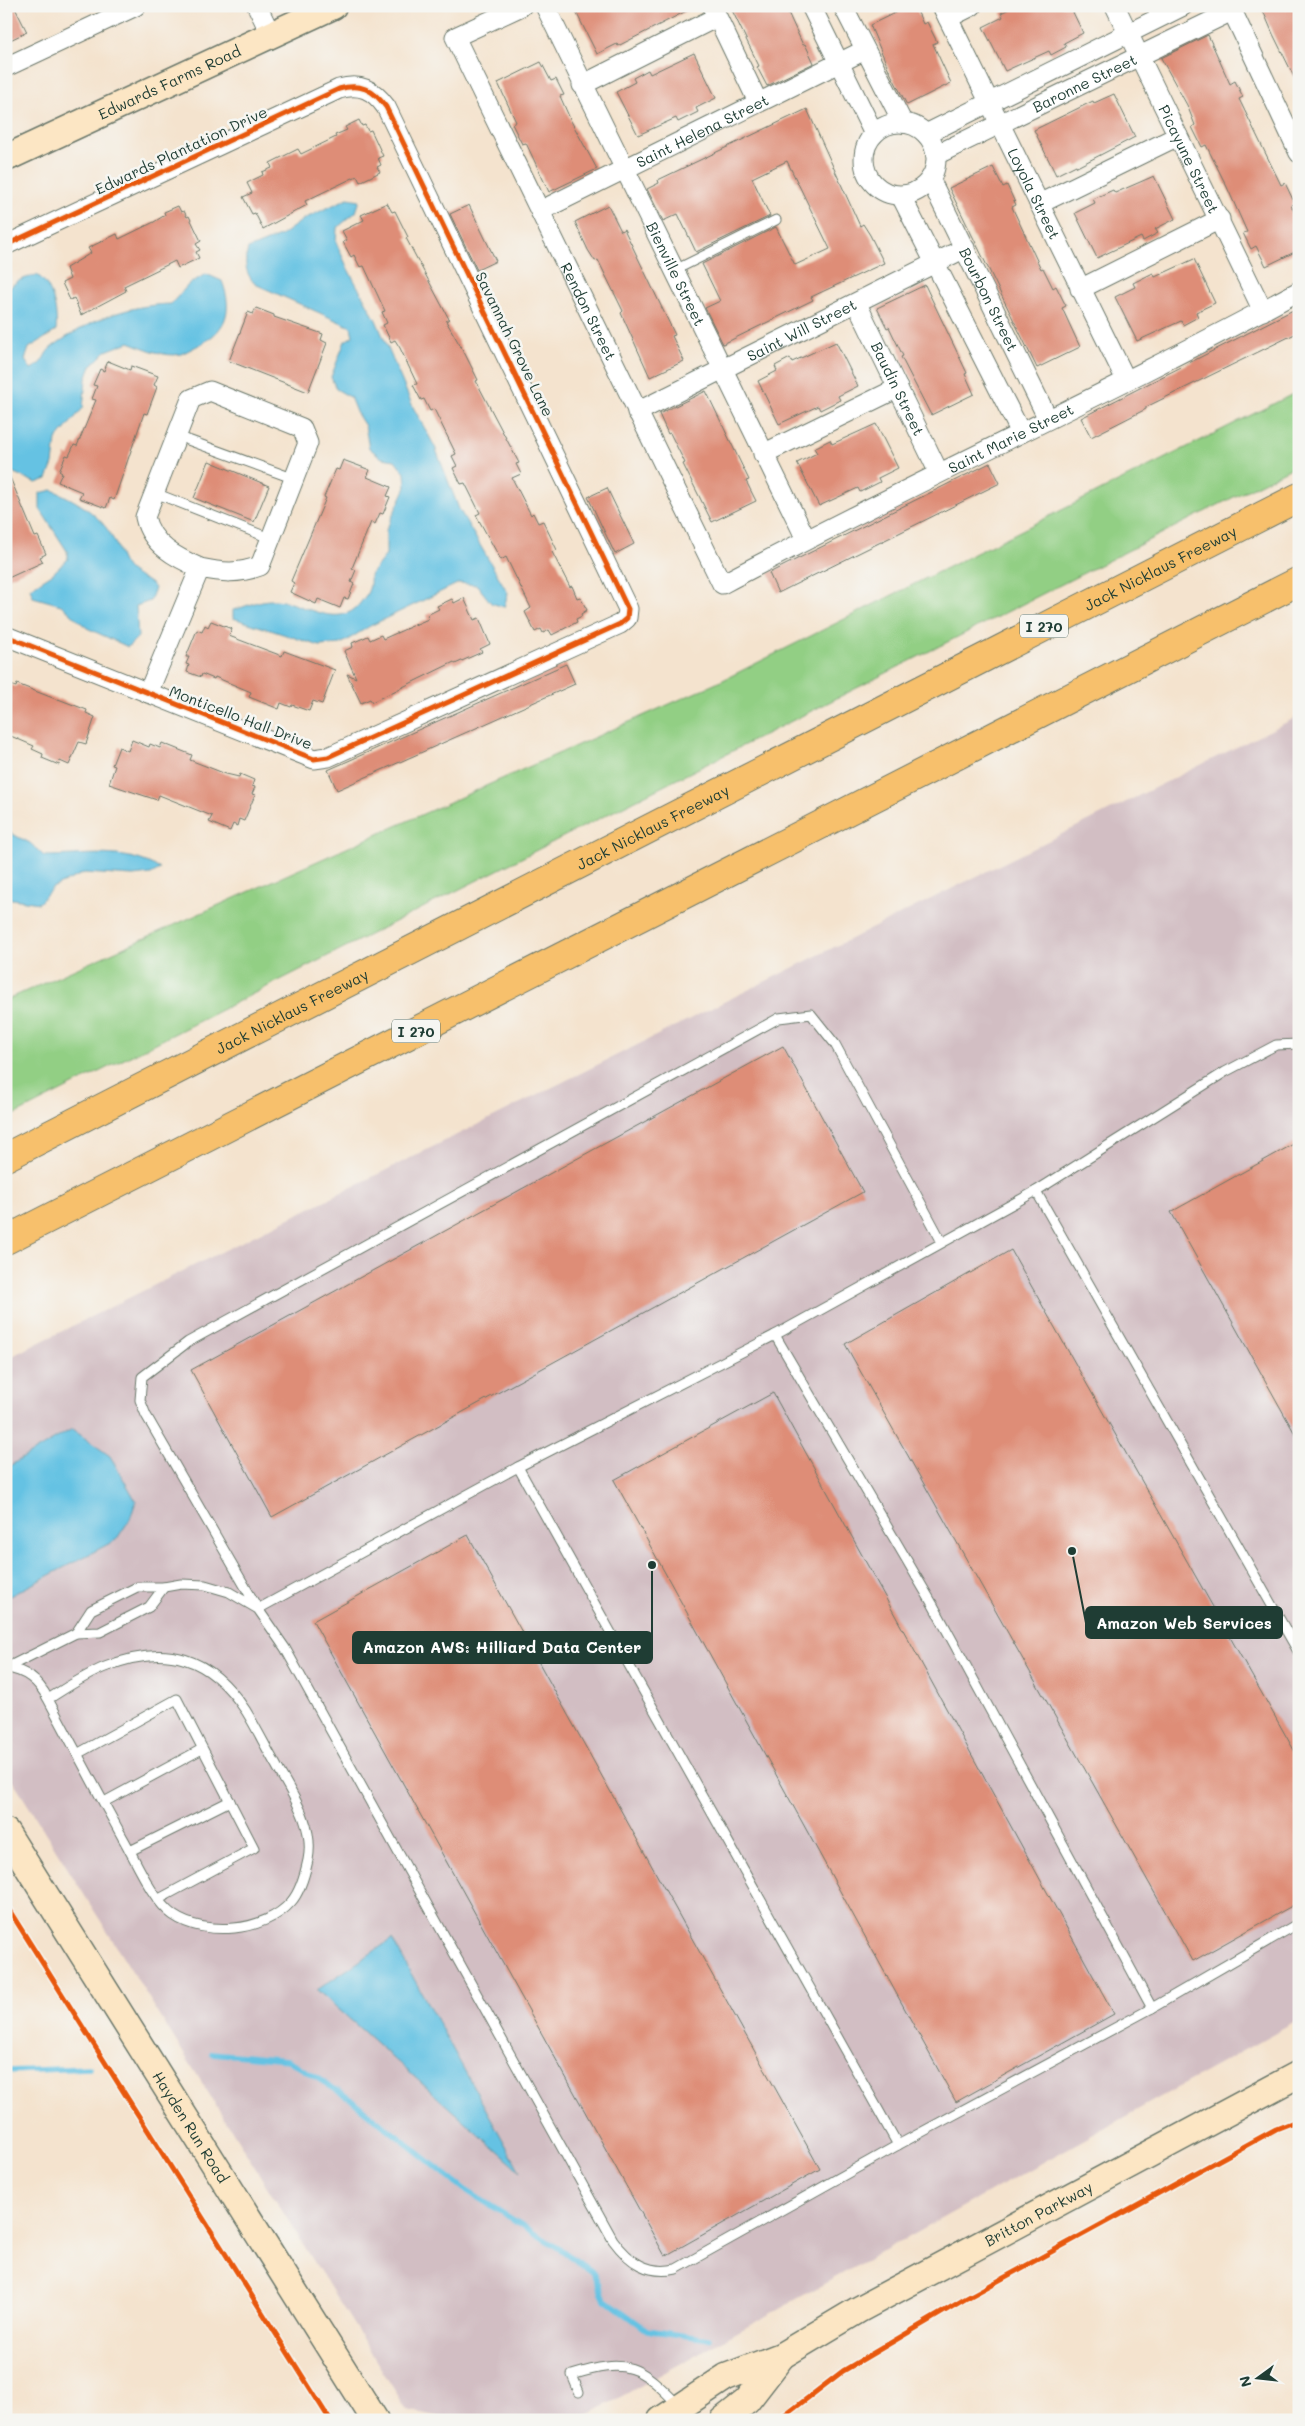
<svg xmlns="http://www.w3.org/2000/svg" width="1305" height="2426" viewBox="0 0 1305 2426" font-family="Mali,sans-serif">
  <rect width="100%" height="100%" fill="#f6f6f2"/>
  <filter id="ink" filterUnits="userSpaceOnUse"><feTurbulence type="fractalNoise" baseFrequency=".02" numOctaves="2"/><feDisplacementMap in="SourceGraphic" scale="10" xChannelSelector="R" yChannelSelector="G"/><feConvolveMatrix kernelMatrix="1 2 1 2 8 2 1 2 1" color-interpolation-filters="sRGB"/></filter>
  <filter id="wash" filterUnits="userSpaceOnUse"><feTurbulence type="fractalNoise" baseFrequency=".0096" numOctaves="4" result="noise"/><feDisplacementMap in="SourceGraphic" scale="20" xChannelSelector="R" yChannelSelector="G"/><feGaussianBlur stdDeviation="1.12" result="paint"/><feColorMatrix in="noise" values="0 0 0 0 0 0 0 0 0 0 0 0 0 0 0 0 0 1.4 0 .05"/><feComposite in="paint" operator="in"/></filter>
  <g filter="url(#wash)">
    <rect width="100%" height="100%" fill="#f4e3ce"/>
    <!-- industrial -->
    <polygon fill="#d2bec3" points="1299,716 1299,2020 579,2420 454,2420 407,2410 6,1770 6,1359"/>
    <!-- green -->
    <polygon fill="#92cf84" stroke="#58865c" points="1299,391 1299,464 6,1119 6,1000 719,682"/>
    <!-- water -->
    <g fill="#65c2e3" stroke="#42808c">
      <path d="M 348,198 L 360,200 L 356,212 L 337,228 L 336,242 L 348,269 L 376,320 L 413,407 L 435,447 L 459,509 L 508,593 L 504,607 L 491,603 L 477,585 L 459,583 L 370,626 L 341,644 L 320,646 L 233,618 L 233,610 C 245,607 259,600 271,600 C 298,598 338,634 361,602 C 369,592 371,587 370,575 L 386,555 L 386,530 L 406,487 L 405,473 L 395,460 L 382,458 L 369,448 L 365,426 L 356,412 L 350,397 L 336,389 L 331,377 L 345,341 L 353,336 L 351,327 L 255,284 C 245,273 244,263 248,249 L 282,235 L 304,219 Z"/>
      <path d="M 206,274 L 222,281 C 234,312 226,332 195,347 C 191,349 186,352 181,354 C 165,358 144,348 129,342 L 106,351 L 91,366 L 86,379 L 83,408 L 56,440 L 53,464 L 47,479 L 36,483 L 10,471 L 6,471 L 6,293 C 14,280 23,279 37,275 C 53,285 58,313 56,331 L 29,348 L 25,360 L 31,369 C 47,361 42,355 52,347 C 88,321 126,305 171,304 L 189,284 Z"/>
      <path d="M 52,490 C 74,499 101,515 112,537 C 118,546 120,560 127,568 C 135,578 148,578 155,588 L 150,601 L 136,606 L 138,637 L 128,647 L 87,628 L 61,605 L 33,597 L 30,588 L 52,574 L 68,559 L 67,551 L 40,509 L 40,493 Z"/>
      <path d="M 6,831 L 30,843 L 44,856 C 83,856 126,847 160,869 L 151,874 L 133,876 L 84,873 L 52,888 L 39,903 L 6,898 Z"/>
      <polygon points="72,1429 110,1456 136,1501 130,1519 116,1540 6,1598 6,1468"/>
      <polygon points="392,1939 520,2171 317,1990"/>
    </g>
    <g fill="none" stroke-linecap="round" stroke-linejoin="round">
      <!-- stream -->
      <g stroke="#65c2e3" stroke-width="5.5">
        <polyline points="212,2053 288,2060 349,2098 464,2189 560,2249 593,2273 605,2299 647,2330 709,2339"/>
        <polyline points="6,2071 89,2068"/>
      </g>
    </g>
    <g id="blocks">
      <!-- building -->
      <g fill="#de8d77">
        <polygon points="6,6 14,6 27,32 6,42"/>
        <polygon points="573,6 696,6 618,46 617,44 597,54"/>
        <polygon points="730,6 785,6 803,45 805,44 814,63 767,86 757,67 759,66"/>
        <polygon points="909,6 915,6 923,24 927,22 937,42 933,44 951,83 907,105 889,70 870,25"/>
        <polygon points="1015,6 1070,6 1083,33 1064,43 1066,47 1051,55 1049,51 1005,71 983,27 1003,17 1001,13"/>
        <polygon points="1261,6 1299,6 1299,87 1273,34"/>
        <polygon points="1208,35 1230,84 1235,81 1243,97 1239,99 1281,185 1285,183 1295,204 1291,205 1299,222 1299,250 1266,266 1256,246 1251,249 1243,233 1247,232 1227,187 1206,145 1202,147 1192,127 1195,125 1187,105 1161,58"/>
        <polygon points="694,53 716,98 696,108 698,112 678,122 676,118 638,135 616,92 635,82 633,78 648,70 650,74"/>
        <polygon points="541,62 551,81 556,79 564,95 560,96 571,121 597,169 549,192 526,143 522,144 512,124 516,122 498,83"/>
        <polygon points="1114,94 1135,137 1077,167 1076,165 1056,175 1034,130 1093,101 1094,103"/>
        <polygon points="807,109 860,226 863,224 870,235 884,263 811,297 813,300 723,344 705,308 720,301 702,264 776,227 795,265 830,249 787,161 752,178 770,216 696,252 678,214 663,221 647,189 659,183 658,180"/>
        <polygon points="359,120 362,126 365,125 368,131 371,130 383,156 378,158 381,165 377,167 380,172 360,182 357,176 305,201 307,205 263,229 255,213 252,214 243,197 252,193 247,183 263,175 262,172 272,168 270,163 298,149 301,154 336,137 335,135 347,130 345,127"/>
        <polygon points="993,167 1003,187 1007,185 1016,205 1012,207 1041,269 1043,268 1053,288 1056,286 1066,306 1062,308 1080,347 1037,368 949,188"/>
        <polygon points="1154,176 1175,219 1155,229 1158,233 1143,241 1141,237 1097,258 1075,213 1095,203 1093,199 1113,190 1115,193"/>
        <polygon points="387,203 392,212 395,211 408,237 406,238 449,319 446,321 465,354 478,380 476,381 519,463 516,464 521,474 512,478 531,515 533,513 538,523 543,521 557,550 552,552 570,587 572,586 577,598 580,597 587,610 581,614 582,616 576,619 577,622 552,635 549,630 543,633 541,629 535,632 525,612 531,608 506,557 501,560 476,515 480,513 465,483 461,484 453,468 457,466 452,456 456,454 434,409 430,411 424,399 421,400 413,385 417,384 400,348 395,340 391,342 383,325 387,323 382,312 385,311 364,266 360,267 354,255 351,257 343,242 347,240 342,231 364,220 361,215"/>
        <polygon points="469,205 496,261 477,270 450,214"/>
        <polygon points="608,205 621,231 624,229 675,335 672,336 684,361 650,377 621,313 623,311 598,260 595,261 588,250 575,222"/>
        <polygon points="178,206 181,212 184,211 187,217 189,216 201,241 196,244 200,250 196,252 199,258 178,268 175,261 124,286 126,291 81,315 74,298 70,300 62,283 70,279 66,268 91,253 88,248 117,234 119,239 154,222 165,215 164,212"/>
        <polygon points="1194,259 1215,303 1196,312 1198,317 1183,325 1181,321 1137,341 1115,297 1135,287 1133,283 1153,273 1155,277"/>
        <polygon points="925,285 967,373 965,374 974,394 931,415 901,357 903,356 889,327 887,328 877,308"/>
        <polygon points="1299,307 1299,332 1146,407 1146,409 1091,437 1081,418"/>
        <polygon points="256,308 274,315 274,317 323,334 321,340 327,343 308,392 229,361 248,312 253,314"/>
        <polygon points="836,342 858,386 838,396 840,400 820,410 818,406 779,424 758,381 777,371 775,366 790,358 792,362"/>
        <polygon points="108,361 130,370 131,366 158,376 154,385 157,387 147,414 144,413 114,500 110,498 106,508 79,498 82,492 58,482 62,473 59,471 66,455 69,456 74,445 77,446 96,400 92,399 97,386 93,385 100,369 104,371"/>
        <polygon points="706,391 749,480 746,481 756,501 712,522 683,464 685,463 670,433 668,434 659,414"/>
        <polygon points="876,424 898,468 878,478 880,482 860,492 858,488 819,506 797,463 817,453 814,448 830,440 832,444"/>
        <polygon points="343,460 370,470 367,477 391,487 387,496 390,497 383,514 380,513 375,524 371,522 352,568 356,570 351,582 354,584 348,599 344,598 340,608 318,599 316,604 290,592 294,583 291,581 326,498 324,497 336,469 339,470"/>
        <polygon points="209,461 269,486 254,522 194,498"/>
        <polygon points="990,463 1000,483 778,593 769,573"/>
        <polygon points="6,468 35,537 38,536 46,554 40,557 43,562 6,579"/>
        <polygon points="607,488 634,544 615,554 588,497"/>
        <polygon points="464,598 474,620 479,618 490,644 480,649 482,652 455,664 454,662 372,702 370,699 361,703 347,674 356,678 344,651 353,647 352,643 368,636 370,640 381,635 383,639 428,619 427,615 439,609 437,606 452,599 454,603"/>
        <polygon points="211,621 232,629 229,636 282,656 284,651 335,670 322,704 313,701 309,711 292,705 291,707 281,703 279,709 249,697 251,692 215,677 214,679 202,674 201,677 187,672 189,665 186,664 189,657 186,657 197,630 202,632 205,625 208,627"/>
        <polygon points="566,664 575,684 337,790 328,770"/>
        <polygon points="6,683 16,687 17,684 58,700 58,699 87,710 86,713 95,717 86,744 79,742 69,765 60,761 59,765 42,758 43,754 32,749 34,746 6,734"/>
        <polygon points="132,740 149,747 150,744 160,748 162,743 192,755 190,760 226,774 239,777 240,774 254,780 252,786 255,787 252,794 255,795 244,821 239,819 237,826 233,824 230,831 209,822 212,816 159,795 157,800 109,784 115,766 112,765 119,747 128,751"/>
        <polygon points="783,1046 863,1192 272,1517 191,1370"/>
        <polygon points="1299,1141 1299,1441 1171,1212"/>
        <polygon points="1011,1250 1299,1759 1299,1902 1193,1961 845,1344"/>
        <polygon points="773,1393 1114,2014 956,2102 614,1480"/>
        <polygon points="468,1535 820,2169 665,2256 313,1621"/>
      </g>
    </g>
  </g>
  <g filter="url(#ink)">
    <use href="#blocks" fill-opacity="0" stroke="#6a776a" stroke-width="1"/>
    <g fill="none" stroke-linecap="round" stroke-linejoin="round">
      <defs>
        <g id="service">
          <polyline points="675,270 776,220"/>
          <polyline points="177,436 295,479"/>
          <polyline points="155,493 272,539"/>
          <polyline points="1036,1191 1225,1072 1276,1045 1299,1044"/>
          <polyline points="775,1335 1036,1191 1299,1653"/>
          <polyline points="518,1467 775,1335 933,1605 1152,2008"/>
          <path d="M 76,1633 L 91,1610 L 137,1587 L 164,1587 L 181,1584 L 205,1585 L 229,1592 L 258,1609 L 285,1648 L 613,2240 C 629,2262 648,2275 676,2269 L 898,2145 L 518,1467 L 258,1609 L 146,1415 L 140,1400 L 142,1377 L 188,1342 L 779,1018 L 811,1014 L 835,1044 L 942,1242"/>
          <path d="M 6,1668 C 26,1670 39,1681 48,1699 C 73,1746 98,1793 124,1840 C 136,1861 153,1901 173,1915 C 205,1937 265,1932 291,1902 C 300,1892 305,1874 308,1860 C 315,1825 292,1795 276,1765 C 266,1748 257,1729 246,1711 C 210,1656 166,1643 105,1667 C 85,1675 66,1688 48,1699"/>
          <polyline points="6,1668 76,1633 100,1632 149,1607 164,1587"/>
          <polyline points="77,1754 177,1699 254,1848 159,1899"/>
          <polyline points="104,1802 202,1749"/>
          <polyline points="130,1851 230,1801"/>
          <polyline points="898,2145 1152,2008 1299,1923"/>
          <path d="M 579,2392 L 572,2375 C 627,2358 640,2365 678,2405"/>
        </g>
        <g id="minor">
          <polyline points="257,6 271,35"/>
          <path id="s1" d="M 522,6 L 455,37 L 722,584 C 912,483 1109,394 1299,291"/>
          <path id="s2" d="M 545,6 L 806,539"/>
          <polyline points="712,6 758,102"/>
          <polyline points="811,6 874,134"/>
          <polyline points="843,6 903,123"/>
          <path id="s3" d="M 942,6 L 1126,380"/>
          <path id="s4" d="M 1115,6 L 1263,311"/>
          <polyline points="1230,6 1299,153"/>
          <polyline points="948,18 972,6"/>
          <polyline points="6,67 136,6"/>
          <polyline points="582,85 717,17"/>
          <circle cx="900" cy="159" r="36"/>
          <polyline points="926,134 1183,6"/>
          <path id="s5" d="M 936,155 L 1232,11"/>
          <path id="s6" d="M 930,179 L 1048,419"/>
          <polyline points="901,196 1021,433"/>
          <polyline points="1039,204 1178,136"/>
          <path id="s7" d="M 540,211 L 865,50"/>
          <path d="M 6,245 L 339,89 C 360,83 373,89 386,107 L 628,609 L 627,618 L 620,624 L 328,757 L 314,759 L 6,636"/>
          <polyline points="1080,289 1220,219"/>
          <path id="s8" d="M 857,304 L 939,473"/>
          <path id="s9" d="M 637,412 L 965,248"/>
          <polyline points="763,454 898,388"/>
          <path d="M 148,693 L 200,568 C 177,558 151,545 145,517 L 191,399 L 210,391 L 302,428 L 308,443 L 260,566 C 238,574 223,573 200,568"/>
        </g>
        <g id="secondary">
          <path id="s10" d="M 6,158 L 333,6"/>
          <path id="s11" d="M 6,1832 L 375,2420"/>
          <path id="s12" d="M 661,2420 L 726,2377 L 781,2356 L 858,2310 L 1299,2074"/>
          <polyline points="723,2420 747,2401 781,2357"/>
        </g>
        <g id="motorway">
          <path id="s13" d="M 6,1157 L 1299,497"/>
          <polyline points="6,1240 1299,581"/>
        </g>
      </defs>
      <!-- service casing -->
      <use href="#service" stroke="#6a776a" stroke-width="11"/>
      <!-- minor casing -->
      <use href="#minor" stroke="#6a776a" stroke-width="21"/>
      <!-- secondary casing -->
      <use href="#secondary" stroke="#6a776a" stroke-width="29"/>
      <!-- motorway casing -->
      <use href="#motorway" stroke="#6a776a" stroke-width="30"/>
      <!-- service -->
      <use href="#service" stroke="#fff" stroke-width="9"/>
      <!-- minor -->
      <use href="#minor" stroke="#fff" stroke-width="19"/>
      <!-- secondary -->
      <use href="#secondary" stroke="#fce6c4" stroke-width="26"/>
      <!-- motorway -->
      <use href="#motorway" stroke="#f7c06c" stroke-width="28"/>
      <defs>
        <g id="cycleway">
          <path d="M 6,245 L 339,89 C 360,83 373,89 386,107 L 628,609 L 627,618 L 620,624 L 328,757 L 314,759 L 6,636"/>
          <polyline points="6,1905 330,2420"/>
          <polyline points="779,2420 843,2371 965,2299 1276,2129 1299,2120"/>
        </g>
      </defs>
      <!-- cycleway casing -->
      <use href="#cycleway" stroke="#f6f6f2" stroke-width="8"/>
      <!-- cycleway -->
      <use href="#cycleway" stroke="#e8590c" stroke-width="5"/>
    </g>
  </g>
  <g text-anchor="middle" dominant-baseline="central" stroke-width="5" stroke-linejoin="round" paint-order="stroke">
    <!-- shield labels -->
    <g fill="#f6f6f2" stroke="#60746d" stroke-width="1">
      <rect x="1020" y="614.5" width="48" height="23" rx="4"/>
      <rect x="392" y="1019.5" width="48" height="23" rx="4"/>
    </g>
    <g font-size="14" font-weight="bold" fill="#1f3d34">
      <text x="1044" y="626">I 270</text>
      <text x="416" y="1031">I 270</text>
    </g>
    <!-- street labels -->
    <g font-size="15" fill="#1f3d34" stroke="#f6f6f2">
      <text stroke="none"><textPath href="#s10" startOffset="180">Edwards Farms Road</textPath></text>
      <text stroke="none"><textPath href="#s5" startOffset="165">Baronne Street</textPath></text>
      <text stroke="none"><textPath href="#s7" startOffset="181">Saint Helena Street</textPath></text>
      <text transform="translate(181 150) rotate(-25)">Edwards Plantation Drive</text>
      <text stroke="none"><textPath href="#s4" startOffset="170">Picayune Street</textPath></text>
      <text stroke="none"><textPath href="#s3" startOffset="209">Loyola Street</textPath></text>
      <text stroke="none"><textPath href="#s2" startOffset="298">Bienville Street</textPath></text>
      <text stroke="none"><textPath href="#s6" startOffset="134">Bourbon Street</textPath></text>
      <text stroke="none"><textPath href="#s1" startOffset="379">Rendon Street</textPath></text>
      <text stroke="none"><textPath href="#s9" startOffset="184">Saint Will Street</textPath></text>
      <text transform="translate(515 344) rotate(64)">Savannah Grove Lane</text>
      <text stroke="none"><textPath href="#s8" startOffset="94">Baudin Street</textPath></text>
      <text stroke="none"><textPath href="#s1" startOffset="1006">Saint Marie Street</textPath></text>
      <text stroke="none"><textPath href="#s13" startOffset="1296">Jack Nicklaus Freeway</textPath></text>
      <text transform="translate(241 717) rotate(21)">Monticello Hall Drive</text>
      <text stroke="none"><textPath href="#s13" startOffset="726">Jack Nicklaus Freeway</textPath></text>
      <text stroke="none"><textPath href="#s13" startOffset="321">Jack Nicklaus Freeway</textPath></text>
      <text stroke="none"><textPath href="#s11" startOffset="348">Hayden Run Road</textPath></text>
      <text stroke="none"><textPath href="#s12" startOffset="431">Britton Parkway</textPath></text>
    </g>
  </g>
  <!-- callouts -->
  <path fill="none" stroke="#1f3d34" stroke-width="2" d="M1072 1551L1086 1623M652 1565L652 1647"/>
  <g fill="#1f3d34" stroke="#f6f6f2" stroke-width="2">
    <circle cx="1072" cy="1551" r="5"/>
    <circle cx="652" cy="1565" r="5"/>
  </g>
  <g fill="#1f3d34" stroke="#1f3d34" stroke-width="2">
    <rect x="1086" y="1607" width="196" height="31" rx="5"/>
    <rect x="353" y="1632" width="299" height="31" rx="5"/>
  </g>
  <g font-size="16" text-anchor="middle" font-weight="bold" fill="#fff">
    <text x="1184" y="1629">Amazon Web Services</text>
    <text x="502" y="1653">Amazon AWS: Hilliard Data Center</text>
  </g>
  <!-- margin -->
  <rect width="1305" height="2426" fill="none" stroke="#f6f6f2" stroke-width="25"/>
  <!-- north arrow -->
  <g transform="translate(1258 2378) rotate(255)" stroke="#f6f6f2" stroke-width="4" paint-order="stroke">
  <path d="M0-4L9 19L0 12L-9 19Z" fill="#1f3d34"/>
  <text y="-8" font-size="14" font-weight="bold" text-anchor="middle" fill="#1f3d34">N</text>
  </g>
</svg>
